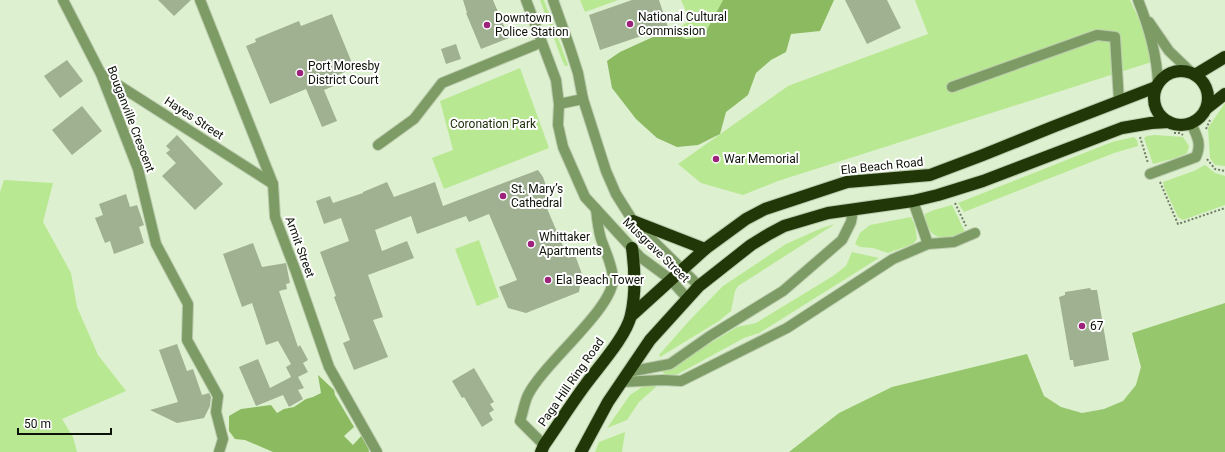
<svg xmlns="http://www.w3.org/2000/svg" width="1225" height="452" viewBox="0 0 1225 452" font-family="Roboto,sans-serif">
  <rect width="100%" height="100%" fill="#ddf0cf"/>
  <!-- green -->
  <g fill="#b9e892">
    <polygon points="540,0 544,0 568,65 567,66 565,66 562,60"/>
    <polygon points="580,0 618,0 585,12"/>
    <polygon points="681,0 723,0 703,37 686,39 672,33 690,20"/>
    <polygon points="915,0 1130,0 1158,60 778,181 743,195 701,183 678,164 788,86 928,34"/>
    <polygon points="520,68 549,148 444,189 432,158 453,150 440,101"/>
    <polygon points="1225,103 1225,166 1215,165 1210,158 1208,128"/>
    <polygon points="1155,135 1183,137 1189,146 1187,153 1176,158 1153,164 1144,138 1147,136"/>
    <polygon points="1134,137 1137,140 1138,146 1114,153 964,212 958,203 1112,142"/>
    <polygon points="1205,165 1215,173 1225,176 1225,205 1183,220 1178,217 1164,187 1163,182 1194,171"/>
    <polygon points="4,180 53,183 43,222 71,273 77,307 98,355 126,391 62,419 73,437 77,452 0,452 0,192"/>
    <path d="M 952,205 L 965,232 C 952,236 937,243 929,229 C 926,223 925,220 925,214 L 934,210 Z"/>
    <polygon points="911,217 915,225 917,239 913,244 888,253 873,248 860,247 855,244 860,233 870,225"/>
    <polygon points="835,224 738,286 735,291 731,311 719,321 660,357 659,355 688,322 723,286 786,244 822,228"/>
    <polygon points="479,240 499,297 477,306 455,249"/>
    <polygon points="852,252 879,258 759,333 744,338 678,374 668,376 662,372 737,327 756,323 833,276 846,266"/>
    <polygon points="648,383 656,387 639,402 627,420 607,428 630,395"/>
    <polygon points="625,432 622,452 595,452 599,442"/>
  </g>
  <!-- forest -->
  <g fill="#8bba61">
    <polygon points="723,0 834,0 820,31 791,34 786,52 771,60 756,73 748,95 726,112 720,134 698,145 677,147 657,138 636,119 612,88 607,61 620,52 653,37 672,33 686,39 703,37"/>
    <polygon points="318,375 334,390 335,395 354,427 344,436 353,445 363,434 368,442 369,452 273,452 245,440 235,439 229,431 229,416 241,409 271,405 277,413 284,409 294,407 306,399 313,397 321,393"/>
  </g>
  <!-- water -->
  <polygon fill="#97c76d" points="1225,303 1225,452 789,452 839,413 892,387 1027,354 1044,396 1061,407 1082,413 1104,409 1123,401 1136,385 1141,367 1132,333"/>
  <!-- building -->
  <g fill="#9fb191">
    <polygon points="158,0 191,0 174,16"/>
    <polygon points="463,0 493,0 509,38 481,49 466,13 467,13"/>
    <polygon points="632,0 659,0 668,27 600,50 589,15"/>
    <polygon points="845,0 887,0 901,28 867,44"/>
    <polygon points="332,14 354,68 333,77 336,85 324,90 337,121 322,127 306,89 270,104 246,46 256,42 255,39 299,21 301,26"/>
    <polygon points="456,44 461,59 446,64 441,49"/>
    <polygon points="67,60 83,81 60,98 44,76"/>
    <polygon points="82,106 102,131 72,155 52,130"/>
    <polygon points="177,135 223,184 195,210 162,176 176,163 166,153 170,150 166,146"/>
    <polygon points="538,170 543,177 552,203 546,206 568,258 575,255 582,274 579,292 526,313 508,308 499,287 517,280 489,214 469,222 466,216 417,234 411,216 375,230 382,251 407,241 414,258 368,275 383,317 373,320 388,357 354,370 343,343 350,340 334,297 336,296 320,252 349,241 341,218 324,224 316,201 330,196 333,203 363,193 363,192 387,182 394,197 435,182 443,206"/>
    <polygon points="126,194 130,207 137,205 144,225 139,227 144,243 114,254 110,241 105,243 95,218 103,215 99,204"/>
    <polygon points="253,243 262,267 286,263 290,283 286,284 287,289 279,291 298,347 300,345 308,360 303,363 308,372 298,377 304,388 298,390 303,399 289,407 283,395 256,406 239,367 258,359 270,388 291,377 286,367 291,364 278,341 266,345 252,303 242,307 223,254"/>
    <polygon points="1090,288 1091,290 1097,290 1109,360 1074,367 1073,360 1070,360 1059,297 1065,295 1065,292"/>
    <polygon points="177,344 187,371 193,369 202,395 209,393 211,397 210,406 204,418 177,423 150,410 178,402 159,350"/>
    <polygon points="474,368 494,402 490,404 494,410 489,413 493,420 482,427 464,397 462,398 452,381"/>
  </g>
  <g fill="none" stroke-linecap="round" stroke-linejoin="round">
    <defs>
      <g id="minor">
        <polyline points="63,0 101,74 138,169 156,244 188,304 187,340 218,396 216,412 223,439 219,452"/>
        <polyline points="200,0 273,184 275,217 296,272 329,367 377,452"/>
        <polyline points="526,0 556,80 559,104 558,125 563,147 585,197 640,257 670,279 687,298"/>
        <polyline points="553,0 570,48 578,73 583,99 606,171 616,194 633,221 699,286"/>
        <path d="M 1138,0 C 1149,27 1157,55 1158,84"/>
        <polyline points="1149,22 1169,51 1192,73"/>
        <polyline points="101,74 273,184"/>
        <polyline points="952,87 1097,35 1115,37 1119,101"/>
        <polyline points="559,104 583,99"/>
        <polyline points="378,145 414,119 442,83 535,45"/>
        <path d="M 1150,174 L 1196,157 C 1202,143 1197,137 1191,123"/>
        <polyline points="913,201 928,244"/>
        <polyline points="628,372 670,364 710,336 783,291 842,240 851,222 853,210"/>
        <polyline points="621,382 663,380 681,381 787,328 893,259 928,244 954,242 975,233"/>
        <path d="M 544,445 L 520,421 C 523,413 524,403 528,395 C 543,364 613,309 613,279 C 613,267 605,250 601,239 C 598,229 597,219 596,209"/>
      </g>
      <g id="highway">
        <circle cx="1181" cy="98" r="27"/>
        <polyline points="1195,75 1225,57"/>
        <polyline points="1207,108 1225,94"/>
        <polyline points="633,221 705,249"/>
        <polyline points="631,316 705,249 746,219 765,209 847,182 930,175 983,155 1055,126 1156,87"/>
        <path d="M 541,452 L 544,445 C 558,425 571,404 586,384 C 599,366 626,337 631,315 C 636,293 635,270 632,248"/>
        <polyline points="581,452 608,402 650,340 699,286 751,245 769,234 784,226 828,213 913,201 938,195 983,181 1122,128 1151,123 1169,122"/>
      </g>
    </defs>
    <!-- minor casing -->
    <use href="#minor" stroke="#bcccaf" stroke-width="12"/>
    <!-- highway casing -->
    <use href="#highway" stroke="#bcccaf" stroke-width="14"/>
    <!-- path -->
    <g stroke="#717d67" stroke-width="2" stroke-dasharray="2 2" stroke-linecap="butt">
      <polyline points="1206,129 1210,120"/>
      <polyline points="1174,133 1180,133 1183,135"/>
      <polyline points="1140,137 1148,163"/>
      <polyline points="1207,159 1215,169 1225,171"/>
      <polyline points="1160,182 1178,224 1225,208"/>
      <polyline points="955,203 966,226"/>
    </g>
    <!-- minor -->
    <use href="#minor" stroke="#7d9b64" stroke-width="10"/>
    <!-- highway -->
    <use href="#highway" stroke="#213708" stroke-width="12"/>
  </g>
  <!-- markers -->
  <g fill="#9c227b" stroke="#fff" stroke-width="1.5">
    <circle cx="630" cy="24" r="4"/>
    <circle cx="487" cy="25" r="4"/>
    <circle cx="300" cy="73" r="4"/>
    <circle cx="716" cy="159" r="4"/>
    <circle cx="503" cy="196" r="4"/>
    <circle cx="531" cy="244" r="4"/>
    <circle cx="548" cy="280" r="4"/>
    <circle cx="1082" cy="326" r="4"/>
  </g>
  <g text-anchor="middle" dominant-baseline="central" stroke-width="4" stroke-linejoin="round" paint-order="stroke">
    <!-- poi labels -->
    <g font-size="12" fill="#0c1207" stroke="#fff" text-anchor="start">
      <text x="638" y="17">National Cultural<tspan x="638" dy="14">Commission</tspan></text>
      <text x="495" y="18">Downtown<tspan x="495" dy="14">Police Station</tspan></text>
      <text x="308" y="66">Port Moresby<tspan x="308" dy="14">District Court</tspan></text>
      <text x="724" y="159">War Memorial</text>
      <text x="511" y="189">St. Mary’s<tspan x="511" dy="14">Cathedral</tspan></text>
      <text x="539" y="237">Whittaker<tspan x="539" dy="14">Apartments</tspan></text>
      <text x="556" y="280">Ela Beach Tower</text>
      <text x="1090" y="326">67</text>
    </g>
    <!-- street labels -->
    <g font-size="12" fill="#0c1207" stroke="#fff">
      <text transform="translate(194 118) rotate(33)">Hayes Street</text>
      <text transform="translate(131 119) rotate(69)">Bouganville Crescent</text>
      <text transform="translate(882 166) rotate(-6)">Ela Beach Road</text>
      <text transform="translate(300 247) rotate(70)">Armit Street</text>
      <text transform="translate(656 250) rotate(44)">Musgrave Street</text>
      <text transform="translate(571 382) rotate(-55)">Paga Hill Ring Road</text>
    </g>
    <!-- park labels -->
    <g font-size="12" fill="#20320e" stroke="#fff">
      <text x="493" y="124">Coronation Park</text>
    </g>
  </g>
  <!-- scale -->
  <path d="M18 428v6h93v-6" fill="none" stroke="#0c1207" stroke-width="2"/>
  <text x="24" y="428" font-size="12" fill="#0c1207" stroke="#ffffff" stroke-width="3" paint-order="stroke">50 m</text>
</svg>
